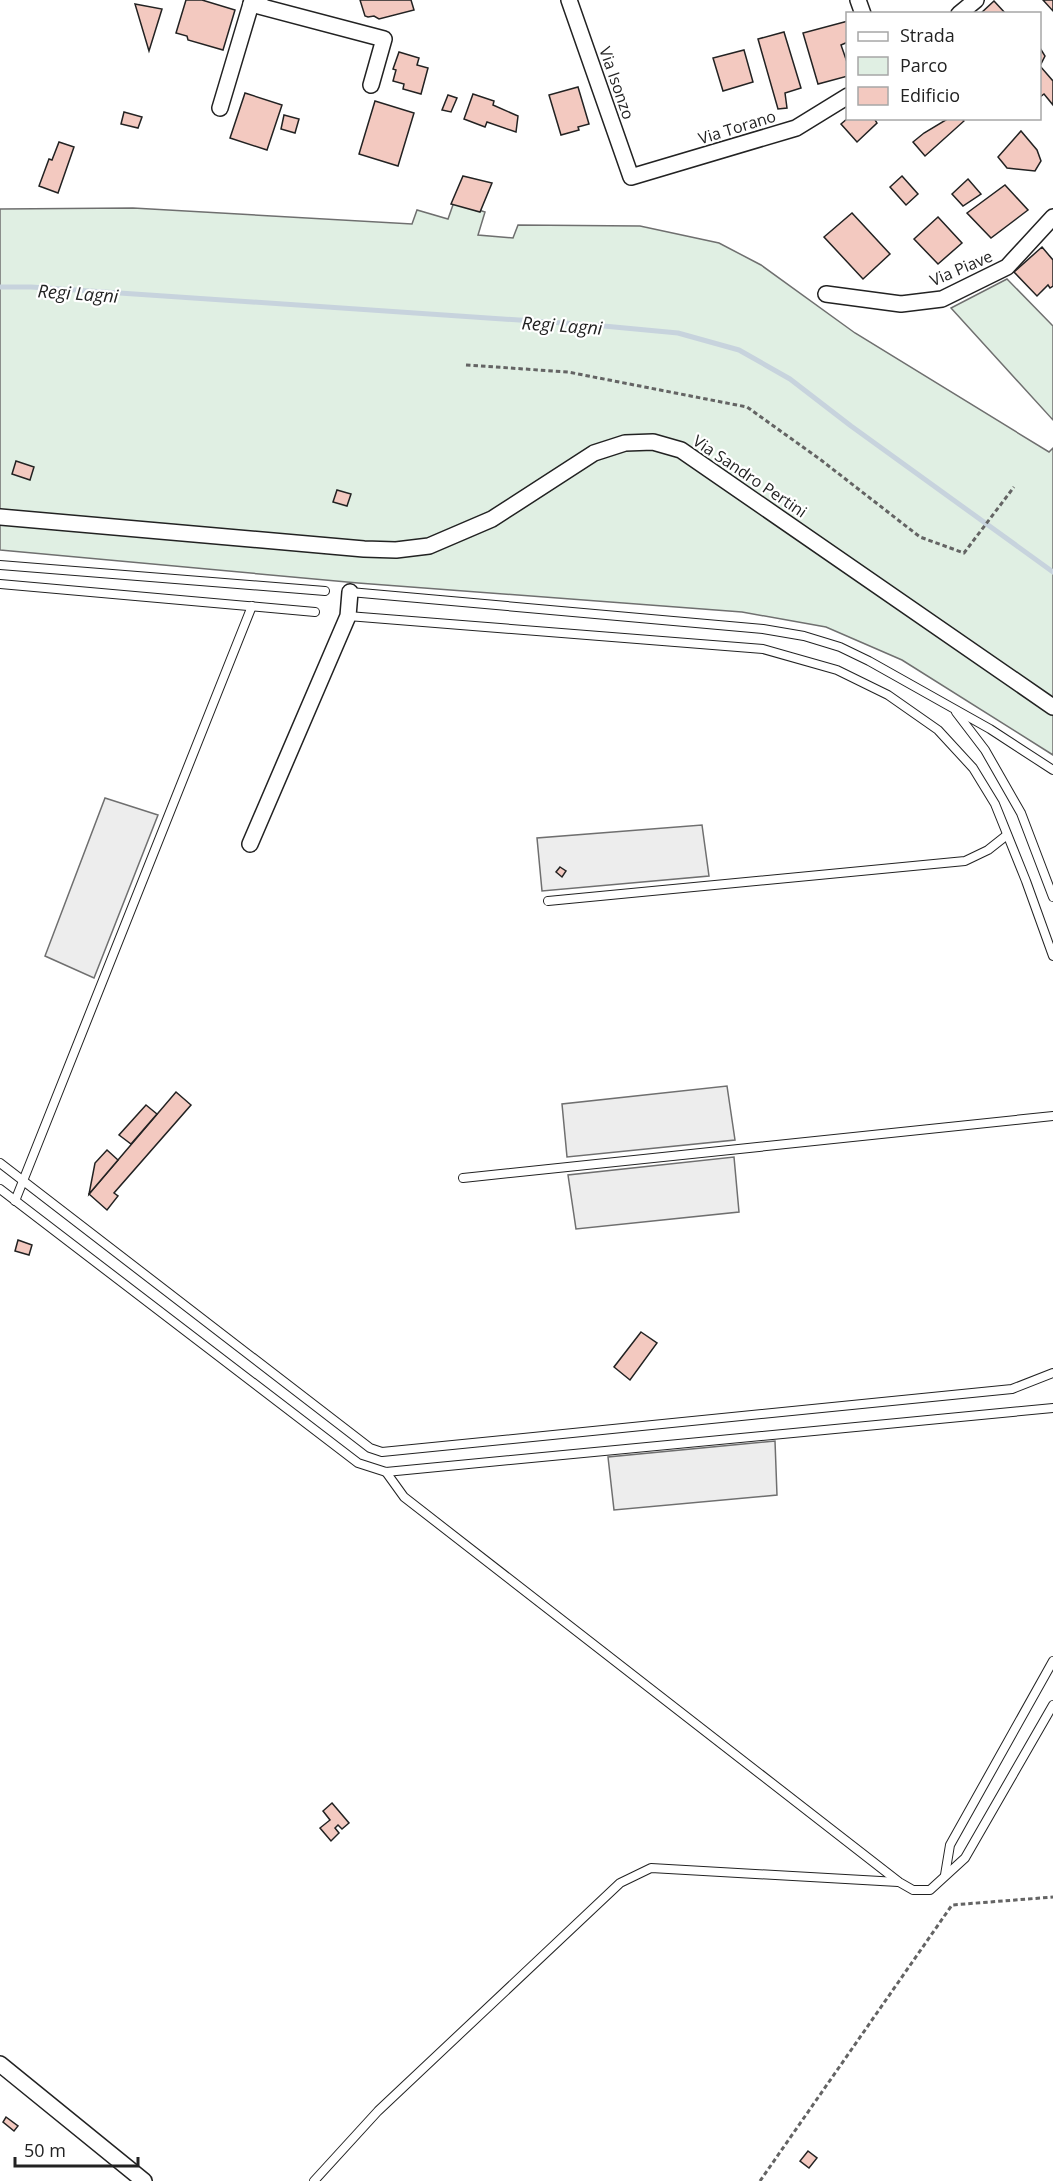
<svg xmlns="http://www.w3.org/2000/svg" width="1053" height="2181" viewBox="0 0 1053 2181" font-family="'Open Sans',sans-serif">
  <rect width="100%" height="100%" fill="#fff"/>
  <!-- green -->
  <g fill="#e0efe3" stroke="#6f6f6f" stroke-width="1.5">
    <polygon points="454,202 485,212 478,235 513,238 518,225 640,226 719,243 761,265 855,333 1049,452 1053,448 1053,755 902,660 826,627 742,612 358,583 0,550 0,209 133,208 412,224 417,210 448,219"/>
    <polygon points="1007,279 1053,326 1053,420 951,308"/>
  </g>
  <!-- parking -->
  <g fill="#ededed" stroke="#6f6f6f" stroke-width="1.5">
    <polygon points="105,798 158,815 94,978 45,956"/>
    <polygon points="702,825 709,876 542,891 537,838"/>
    <polygon points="727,1086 735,1140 567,1157 562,1104"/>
    <polygon points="734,1157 739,1212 576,1229 568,1175"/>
    <polygon points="775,1441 777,1495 614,1510 608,1457"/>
  </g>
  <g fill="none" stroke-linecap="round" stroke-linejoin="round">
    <!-- stream -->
    <polyline stroke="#c7d3dd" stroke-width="5" points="0,287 31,287 593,325 678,333 739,350 790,379 851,426 1053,572"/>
  </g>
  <!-- building -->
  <g fill="#f3c9c0" stroke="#222" stroke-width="1.5">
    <polygon points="186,0 202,0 235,10 223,50 188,40 187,36 176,33"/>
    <polygon points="360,0 411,0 414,10 379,19 374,16 368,17 365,16"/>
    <polygon points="1043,0 1053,0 1053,11"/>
    <polygon points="994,1 1006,14 980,14"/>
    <polygon points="135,4 162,9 149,51"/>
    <polygon points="848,21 848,42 841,45 848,65 848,76 818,84 803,33"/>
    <polygon points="784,32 801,88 785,93 787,108 778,109 758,39"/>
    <polygon points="1040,48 1045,56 1040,66 1053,81 1053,105 1044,94 1040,97"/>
    <polygon points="744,50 753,82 723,91 713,58"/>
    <polygon points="399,52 419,58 417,65 428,68 421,94 403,89 404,84 393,81 396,70 393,69"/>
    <polygon points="578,87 589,124 578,127 579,130 561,135 549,95"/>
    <polygon points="245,93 282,105 267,150 230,138"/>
    <polygon points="473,94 494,101 493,105 518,116 516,132 487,122 485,127 464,119"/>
    <polygon points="448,95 457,98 451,112 442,110"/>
    <polygon points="375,101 414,113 398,166 359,154"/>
    <polygon points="124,112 142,117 138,128 121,124"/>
    <polygon points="284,115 299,119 295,133 281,129"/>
    <polygon points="848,118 874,118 877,123 857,142 841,124"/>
    <polygon points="949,118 962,118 964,121 925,156 913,142 924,133"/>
    <polygon points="1021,131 1037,150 1041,161 1035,171 1007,168 998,157"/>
    <polygon points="59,142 74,147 58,193 39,186 49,159 52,160"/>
    <polygon points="463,176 492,183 480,212 451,204"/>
    <polygon points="902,176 918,194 906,205 890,187"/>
    <polygon points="968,179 981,194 963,206 952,194"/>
    <polygon points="1005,185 1028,210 991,238 967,213"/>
    <polygon points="852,213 890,254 863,279 824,237"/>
    <polygon points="938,217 962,243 938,264 914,239"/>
    <polygon points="1042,247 1053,260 1053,286 1050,288 1048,285 1037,296 1014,272"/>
    <polygon points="16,461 34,467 30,480 12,474"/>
    <polygon points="337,490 351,494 347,506 333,502"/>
    <polygon points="560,867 566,871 562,877 556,872"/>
    <polygon points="176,1092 191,1105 114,1193 118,1196 107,1210 89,1194"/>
    <polygon points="146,1105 157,1114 131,1144 119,1135"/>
    <polygon points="107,1150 118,1160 89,1194 95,1163"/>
    <polygon points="18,1240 32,1245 29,1255 15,1251"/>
    <polygon points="641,1332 657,1343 630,1380 614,1367"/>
    <polygon points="332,1803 349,1823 342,1829 338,1825 335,1828 339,1833 331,1841 320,1828 330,1820 323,1811"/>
    <polygon points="6,2117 18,2126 14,2131 3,2122"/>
    <polygon points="808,2151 817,2158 809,2168 800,2161"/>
  </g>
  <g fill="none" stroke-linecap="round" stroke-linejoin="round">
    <defs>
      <g id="service">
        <polyline points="0,565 325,591"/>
        <polyline points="0,584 315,612"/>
        <polyline points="350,592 763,629 804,636 840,647 869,661 990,729 1053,770"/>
        <polyline points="348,616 763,649 837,670 888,695 938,730 973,768 995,804 1026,881 1053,956"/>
        <polyline points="956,712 985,750 1021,813 1053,897"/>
        <polyline points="548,901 965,861 988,850 1007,835"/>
        <polyline points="0,1163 370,1448 382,1452 1012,1389 1053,1373"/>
        <polyline points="463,1178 1053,1116"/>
        <polyline points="0,1189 358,1463 386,1472 1053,1408"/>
        <polyline points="15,1201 252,606"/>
        <polyline points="386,1472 404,1497 899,1882 913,1890 930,1890 965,1858 1053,1705"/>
        <polyline points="945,1875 950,1845 1053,1661"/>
        <polyline points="314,2181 378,2111 620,1883 651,1868 898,1882"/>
      </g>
      <g id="minor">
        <polyline points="569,0 631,177 796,128 848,96"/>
        <polyline points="858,0 863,14"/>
        <polyline points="251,4 384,39 371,85"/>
        <polyline points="959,14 976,0"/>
        <polyline points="220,108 251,4 260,2"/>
        <polyline points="826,294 901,304 942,299 1007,267 1053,217"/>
        <polyline points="0,517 364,549 396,550 429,546 492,519 594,453 625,443 653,442 681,450 1053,707"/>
        <polyline points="250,844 348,616 350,592"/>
        <polyline points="0,2064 144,2181"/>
      </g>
    </defs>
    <!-- service casing -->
    <use href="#service" stroke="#222" stroke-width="10"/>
    <!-- minor casing -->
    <use href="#minor" stroke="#222" stroke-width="18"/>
    <!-- path -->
    <g stroke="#646464" stroke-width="3" stroke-dasharray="4.5 3" stroke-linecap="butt">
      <polyline points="466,365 568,372 747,407 821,460 920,537 964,553 1014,487"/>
      <polyline points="760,2181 952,1905 1053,1897"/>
    </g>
    <!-- service -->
    <use href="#service" stroke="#fff" stroke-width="8"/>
    <!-- minor -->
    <use href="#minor" stroke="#fff" stroke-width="15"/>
  </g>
  <g text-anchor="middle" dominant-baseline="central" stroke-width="4.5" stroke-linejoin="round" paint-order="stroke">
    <!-- street labels -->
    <g font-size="16" fill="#222" stroke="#fff">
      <text transform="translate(617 83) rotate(71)">Via Isonzo</text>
      <text transform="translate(737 127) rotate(-17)">Via Torano</text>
      <text transform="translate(961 268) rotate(-23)">Via Piave</text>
      <text transform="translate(750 476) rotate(34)">Via Sandro Pertini</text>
    </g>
    <!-- water labels -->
    <g font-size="18" font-style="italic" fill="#222" stroke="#fff">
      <text transform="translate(78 293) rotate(4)">Regi Lagni</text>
      <text transform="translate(562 325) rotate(4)">Regi Lagni</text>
    </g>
  </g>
  <!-- legend -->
  <rect x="846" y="12" width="195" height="108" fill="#ffffff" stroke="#a7a7a7" stroke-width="1.5"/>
  <rect x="858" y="32" width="30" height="9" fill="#ffffff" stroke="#a7a7a7" stroke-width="1.5"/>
  <text x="900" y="42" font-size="18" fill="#222222">Strada</text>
  <rect x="858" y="57" width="30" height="18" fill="#e0efe3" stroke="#a7a7a7" stroke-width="1.5"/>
  <text x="900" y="72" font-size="18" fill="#222222">Parco</text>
  <rect x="858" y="87" width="30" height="18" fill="#f3c9c0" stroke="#a7a7a7" stroke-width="1.5"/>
  <text x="900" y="102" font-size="18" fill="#222222">Edificio</text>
  <!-- scale -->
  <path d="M15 2157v9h123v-9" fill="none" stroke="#222222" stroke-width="3"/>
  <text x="24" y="2157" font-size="18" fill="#222222" stroke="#ffffff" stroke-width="4.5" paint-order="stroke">50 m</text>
</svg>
